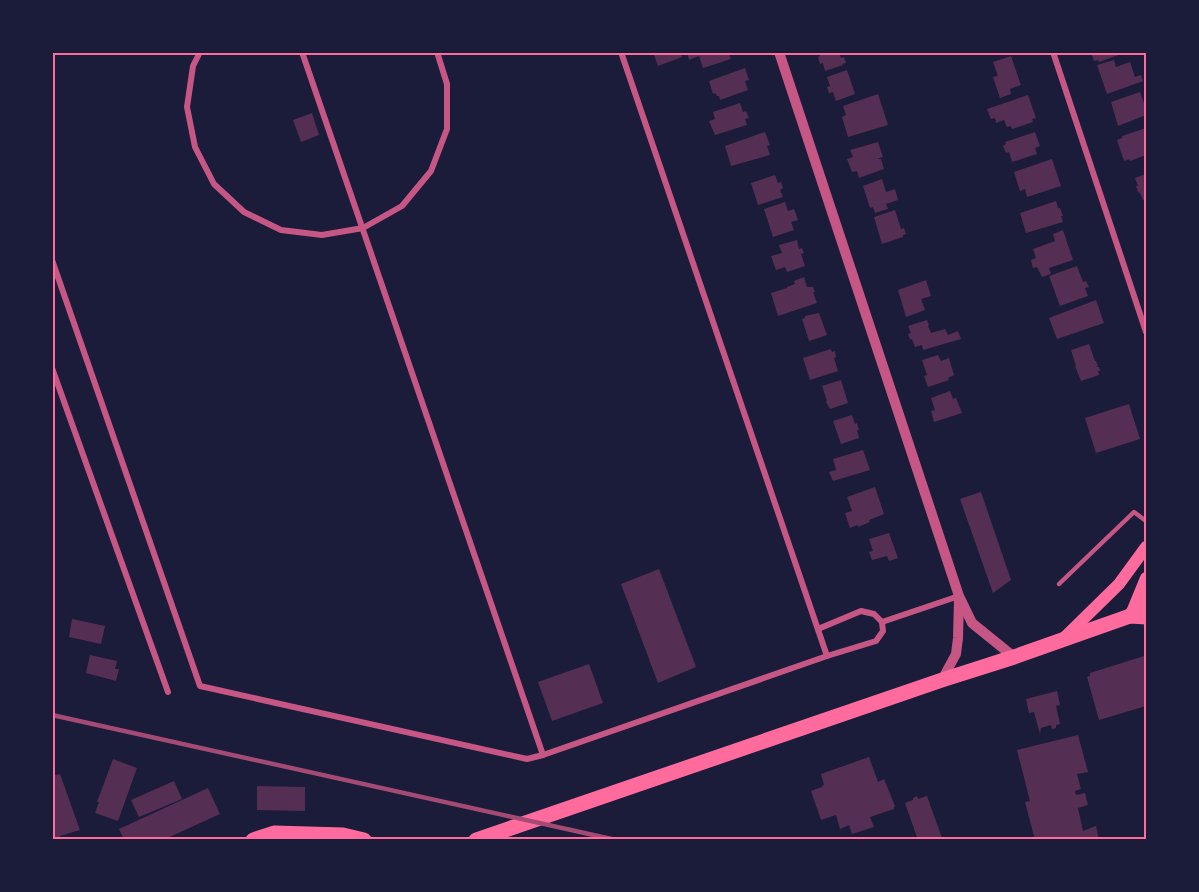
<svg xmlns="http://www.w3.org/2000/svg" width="1199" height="892" viewBox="0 0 1199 892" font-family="Manrope,sans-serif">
  <rect width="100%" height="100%" fill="#1b1b3a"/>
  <!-- building -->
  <g fill="#542f53">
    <polygon points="653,52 680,52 682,57 658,66"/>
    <polygon points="687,52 728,52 731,59 703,68 699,56 689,60"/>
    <polygon points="819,52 839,52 841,58 844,57 846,63 842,64 843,65 825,71 823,63 820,64 818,57 820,56"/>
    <polygon points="1091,52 1124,52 1124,53 1099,62 1098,60 1094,61"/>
    <polygon points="1011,56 1021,85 1010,89 1011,94 1000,98 993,77 998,76 993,62"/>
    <polygon points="1114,60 1116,67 1130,62 1135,77 1141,75 1143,81 1107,94 1097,65"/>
    <polygon points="745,68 749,80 745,81 748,90 720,100 719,96 717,96 715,93 713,94 709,81"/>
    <polygon points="847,70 855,94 836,101 833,92 829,93 827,87 830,86 827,77"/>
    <polygon points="1140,92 1144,103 1146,103 1146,115 1118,126 1111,102"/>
    <polygon points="878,94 888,125 848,137 842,117 846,115 843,106"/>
    <polygon points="1028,95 1036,118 1032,119 1033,122 1012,129 1011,126 1007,127 1004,120 996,123 995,118 991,119 987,109"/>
    <polygon points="740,103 743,112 746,111 749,118 745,119 747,125 715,135 709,121 715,119 713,112"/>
    <polygon points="312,113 319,135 301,142 293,120"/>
    <polygon points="1146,128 1146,155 1130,161 1129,159 1124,161 1117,140 1122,138 1122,136"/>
    <polygon points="765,132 770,145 767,146 770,155 731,166 725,146"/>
    <polygon points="1035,132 1040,146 1035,148 1037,154 1012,162 1009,152 1006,153 1003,146 1006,144 1005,142"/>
    <polygon points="878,142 883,157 877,159 881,159 884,169 859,178 857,171 852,172 847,159 853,157 850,150"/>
    <polygon points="1052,159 1061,186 1027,197 1025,189 1020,191 1014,172"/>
    <polygon points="1146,174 1146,199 1143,200 1140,193 1138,192 1136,186 1138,186 1135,178"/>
    <polygon points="775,175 778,183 781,182 783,188 780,190 783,197 758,205 751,183"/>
    <polygon points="882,179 886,192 895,189 898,200 886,204 888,209 875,213 873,207 870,208 863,186"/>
    <polygon points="1056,201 1058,208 1060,208 1063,216 1061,216 1063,222 1026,233 1020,213"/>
    <polygon points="785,202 788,211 794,209 798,220 791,222 794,230 773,237 764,209"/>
    <polygon points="895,210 901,229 904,228 906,234 903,235 903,237 882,244 874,217"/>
    <polygon points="1063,230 1073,260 1049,268 1051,274 1042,277 1037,267 1033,268 1031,260 1036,258 1033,249 1055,241 1053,234"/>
    <polygon points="797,240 799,249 802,248 804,253 801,254 805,266 787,272 785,267 776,270 771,256 782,253 779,245"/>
    <polygon points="1077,266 1083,282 1086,281 1089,287 1085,288 1088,296 1060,306 1049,276"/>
    <polygon points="804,277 807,287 813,287 815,292 813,292 817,303 778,316 771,293 787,288 787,287 795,284 794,281"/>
    <polygon points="926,280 931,296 921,299 925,310 906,317 898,290"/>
    <polygon points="1096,300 1104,323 1057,339 1049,318"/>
    <polygon points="819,313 827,335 809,341 802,319 805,318 805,316"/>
    <polygon points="927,320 929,325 928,326 931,333 945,329 948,335 958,331 961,339 923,350 922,345 915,347 912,339 910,339 908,334 911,333 908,326"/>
    <polygon points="1089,344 1095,361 1096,361 1098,366 1096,367 1099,367 1100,371 1098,371 1099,375 1081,381 1075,366 1076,366 1071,350"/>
    <polygon points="831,349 832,352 835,351 836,357 834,358 838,371 810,380 803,358"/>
    <polygon points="938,355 941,361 949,358 954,375 948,378 949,380 928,387 924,376 927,375 922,360"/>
    <polygon points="841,380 848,403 830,409 826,402 827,401 822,386"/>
    <polygon points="950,391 953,399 956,398 962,413 934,422 931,411 935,410 931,398"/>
    <polygon points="1129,404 1140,439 1096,453 1085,418"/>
    <polygon points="852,415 855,424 857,423 859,430 857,430 859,438 841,444 833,421"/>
    <polygon points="863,450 870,470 833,481 829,472 836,470 833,459"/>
    <polygon points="875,487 884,514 869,520 870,522 858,527 858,525 850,528 845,513 852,511 847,497"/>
    <polygon points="981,492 1011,580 993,593 960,499"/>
    <polygon points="889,533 898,558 889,561 887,556 872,560 869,552 873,551 869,539"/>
    <polygon points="659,569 696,667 658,683 621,584"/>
    <polygon points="72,619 105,626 101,644 69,637"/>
    <polygon points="90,655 117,661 115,669 119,669 116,681 86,673"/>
    <polygon points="1144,656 1145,659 1146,659 1146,706 1099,720 1087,677 1090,676 1090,673"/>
    <polygon points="589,664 603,703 552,721 538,682"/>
    <polygon points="1057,691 1060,705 1056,706 1060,724 1056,725 1056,728 1052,729 1051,725 1041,728 1040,734 1034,712 1029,713 1026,699"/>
    <polygon points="1078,735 1088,772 1077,774 1081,789 1075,791 1076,795 1085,793 1088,805 1078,808 1083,831 1096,826 1099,840 1035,840 1025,802 1030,801 1017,750"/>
    <polygon points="869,757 878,782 884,779 895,806 894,807 894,809 870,817 874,827 852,834 849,825 840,829 836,815 821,820 811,791 822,787 822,786 824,785 821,774"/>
    <polygon points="113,759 137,768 118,821 95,813 99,802 97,802"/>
    <polygon points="60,774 80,830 60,836 61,840 52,840 52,776"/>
    <polygon points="174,781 182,799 139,817 131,800"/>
    <polygon points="257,786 305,787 305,811 257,810"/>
    <polygon points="208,788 220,814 163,840 124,840 119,829"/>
    <polygon points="917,796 918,799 927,796 942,838 918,840 905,803 913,800 913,798"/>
  </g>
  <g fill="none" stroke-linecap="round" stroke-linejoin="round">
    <!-- service -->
    <polyline stroke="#c65784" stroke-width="4.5" points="1059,584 1134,512 1146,521"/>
    <!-- minor -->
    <g stroke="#c65784" stroke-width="6">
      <polyline points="200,52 193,66 187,107 195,147 214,184 244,212 281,230 322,235 363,228 402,206 431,171 447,129 447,84 437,52"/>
      <polyline points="302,52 543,755"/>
      <polyline points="1053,52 1146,332"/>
      <polyline points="52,260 200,686 527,759 543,755 827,656 621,52"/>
      <polyline points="52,368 168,692"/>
      <polyline points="882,622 959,596"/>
      <polyline points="818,629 861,611 874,614 882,622 883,631 876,641 827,656"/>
    </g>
    <!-- tertiary -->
    <g stroke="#c65784" stroke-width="10">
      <polyline points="779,52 959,596 972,623 1014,657"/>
      <polyline points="942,680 956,654 958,638 959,599"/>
    </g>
    <!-- secondary -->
    <g stroke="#ff6b9d" stroke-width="12">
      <polyline points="1132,612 1146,578"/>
      <polyline points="1065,637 1119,584 1146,547"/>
    </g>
    <!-- primary -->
    <g stroke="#ff6b9d" stroke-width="15">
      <polyline points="1130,616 1146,600"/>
      <polyline points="253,840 274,833 343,835 364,840"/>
      <polyline points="476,840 942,680 1014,657 1130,616 1146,617"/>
    </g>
    <!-- rail -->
    <polyline stroke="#a44b75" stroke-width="4.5" points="52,715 616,840"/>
  </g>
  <!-- border -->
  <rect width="1199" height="892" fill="none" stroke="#1b1b3a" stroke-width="108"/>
  <rect x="54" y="54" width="1091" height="784" fill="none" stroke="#ff6b9d" stroke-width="2"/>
</svg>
